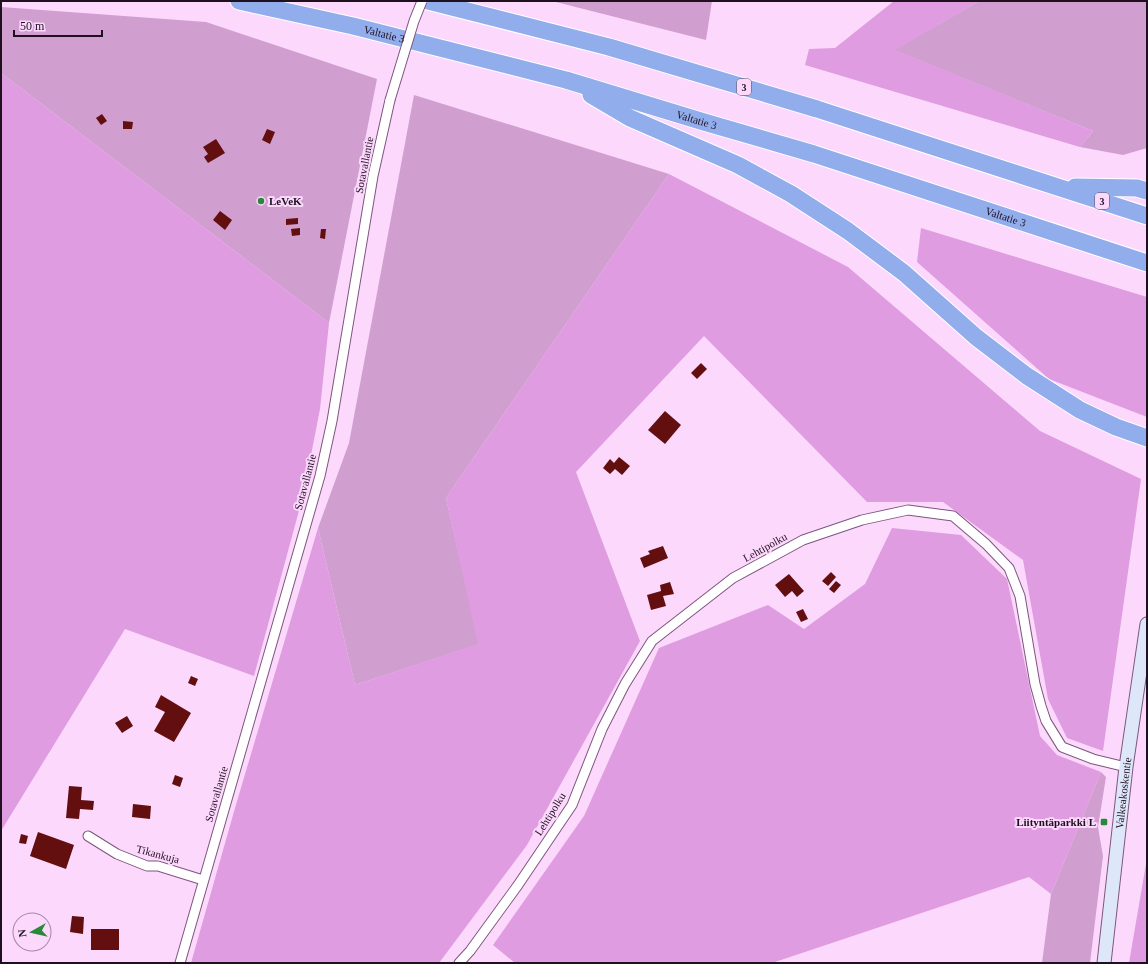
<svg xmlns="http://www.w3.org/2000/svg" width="1148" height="964" viewBox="0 0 1148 964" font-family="'Times New Roman',serif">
  <rect width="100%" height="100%" fill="#fcd8fc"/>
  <!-- green -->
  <g fill="#d09fd0">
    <polygon points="552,1 712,1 706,40"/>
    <polygon points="979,1 1147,1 1147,148 1123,155 1080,147 1093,131 894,50"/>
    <polygon points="1,7 206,22 377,79 329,323 1,73"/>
    <polygon points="414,95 669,174 446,498 479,644 355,685 318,528 349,443"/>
    <polygon points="1101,772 1106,777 1098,827 1103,856 1090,963 1042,963 1051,894"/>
  </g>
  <!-- forest -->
  <g fill="#df9ce0">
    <polygon points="894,1 979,1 895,50 1093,131 1080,147 805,65 809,49 835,48"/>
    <polygon points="1,73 329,323 320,409 303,496 254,676 125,629 1,831"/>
    <polygon points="669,174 848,267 1040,431 1141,479 1103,751 1067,738 1048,699 1023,560 943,502 867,502 704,336 576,472 640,641 527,845 439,963 191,963 235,808 318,528 355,685 478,644 446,498"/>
    <polygon points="921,228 1147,297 1147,417 1049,379 917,262"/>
    <polygon points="892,528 961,535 1007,579 1040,736 1057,755 1101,772 1051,894 1029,877 772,963 515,963 493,945 584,816 659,648 768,605 804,629 865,584"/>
    <polygon points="1147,858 1147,963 1129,963"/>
  </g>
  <!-- building -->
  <g fill="#630e0f">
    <polygon points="102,114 107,121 101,125 96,118"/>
    <polygon points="123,121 133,122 132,129 123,129"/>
    <polygon points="267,129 275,132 270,144 262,140"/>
    <polygon points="216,139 225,153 208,163 204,157 208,154 203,147"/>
    <polygon points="220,211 232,220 225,230 213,220"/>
    <polygon points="298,218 298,224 286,225 286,219"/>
    <polygon points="300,228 300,235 292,236 291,229"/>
    <polygon points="321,229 326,229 325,239 320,238"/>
    <polygon points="701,363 707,369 697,379 691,373"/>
    <polygon points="665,411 681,425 665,444 648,430"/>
    <polygon points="619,457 630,466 622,475 615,469 610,474 603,468 610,459 614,463"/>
    <polygon points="663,546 668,558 644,568 640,558 650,554 648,551"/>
    <polygon points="831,572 836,577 828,586 822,581"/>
    <polygon points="789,574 804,591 797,597 792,591 785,597 775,585"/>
    <polygon points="836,581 841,585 834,593 829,589"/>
    <polygon points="670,582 674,594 663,596 666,606 651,610 647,595 661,591 660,585"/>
    <polygon points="803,609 808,619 801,622 796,612"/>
    <polygon points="191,676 198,679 195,686 188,683"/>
    <polygon points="161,695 191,713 174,742 154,731 165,712 155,707"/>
    <polygon points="127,716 133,726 122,733 115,723"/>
    <polygon points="175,775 183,778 180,787 172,784"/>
    <polygon points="69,786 82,787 81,800 94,801 93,810 80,809 79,819 66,818"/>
    <polygon points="133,804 151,806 150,819 132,817"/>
    <polygon points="38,832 74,845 66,869 30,856"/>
    <polygon points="21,834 28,836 26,844 19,843"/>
    <polygon points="72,916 84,917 83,934 70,932"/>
    <rect x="91" y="929" width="28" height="21"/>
  </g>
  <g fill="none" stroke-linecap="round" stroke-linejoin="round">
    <defs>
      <g id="street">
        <polyline points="88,836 117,854 147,866 158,866 203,880"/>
        <polyline points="180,963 320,476 332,421 373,176 390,100"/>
        <polyline points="459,963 470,951 518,885 572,805 602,729 625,684 652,641 733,578 803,540 862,520 908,510 953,516 986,544 1009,568 1020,596 1035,684 1041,706 1046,721 1062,747 1093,759 1126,767"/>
      </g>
      <g id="secondary">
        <path id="s1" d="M 1104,963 L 1126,767 L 1147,624"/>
      </g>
      <g id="highway">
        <path id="s2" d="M 239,1 L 353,26 L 566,80 L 704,122 L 814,154 L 1147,263"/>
        <polyline points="428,1 609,47 817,109 1147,216"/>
        <polyline points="591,95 630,118 738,165 791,194 848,231 904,273 976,337 1027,376 1080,410 1116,427 1147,438"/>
        <polyline points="1075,187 1137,188 1147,191"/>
      </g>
    </defs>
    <!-- street casing -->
    <use href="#street" stroke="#7d567d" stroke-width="11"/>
    <!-- secondary casing -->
    <use href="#secondary" stroke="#7d567d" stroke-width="15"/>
    <!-- highway casing -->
    <use href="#highway" stroke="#fff" stroke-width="19"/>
    <!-- street -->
    <use href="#street" stroke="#fff" stroke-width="9"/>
    <!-- secondary -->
    <use href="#secondary" stroke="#dee6f9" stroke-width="13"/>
    <!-- highway -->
    <use href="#highway" stroke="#92adec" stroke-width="17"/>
    <defs>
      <polyline id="street-bridge" points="390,100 414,21 422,1"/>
    </defs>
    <!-- street-bridge casing -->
    <use href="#street-bridge" stroke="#7d567d" stroke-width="11" stroke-linecap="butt"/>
    <!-- street-bridge -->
    <use href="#street-bridge" stroke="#fff" stroke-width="9"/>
  </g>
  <!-- markers -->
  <g fill="#29883a" stroke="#fcd8fc" stroke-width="1.5">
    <circle cx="261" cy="201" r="4"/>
    <rect x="1100" y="818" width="8" height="8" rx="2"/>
  </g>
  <g text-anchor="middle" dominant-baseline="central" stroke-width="4" stroke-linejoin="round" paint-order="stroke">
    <!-- shield labels -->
    <g fill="#fcd8fc" stroke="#614c61" stroke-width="1">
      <rect x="737" y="79" width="14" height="16" rx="3"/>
      <rect x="1095" y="193" width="14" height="16" rx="3"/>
    </g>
    <g font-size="10" font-weight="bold" fill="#1f101f">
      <text x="744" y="87">3</text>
      <text x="1102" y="201">3</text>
    </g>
    <!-- street labels -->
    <g font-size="11" fill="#1f101f" stroke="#fcd8fc">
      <text stroke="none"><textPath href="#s2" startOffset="149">Valtatie 3</textPath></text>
      <text stroke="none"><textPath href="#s2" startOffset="473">Valtatie 3</textPath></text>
      <text transform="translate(364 165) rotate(-79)">Sotavallantie</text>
      <text stroke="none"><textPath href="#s2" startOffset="797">Valtatie 3</textPath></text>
      <text transform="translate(305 482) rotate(-75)">Sotavallantie</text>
      <text transform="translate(765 547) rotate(-29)">Lehtipolku</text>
      <text stroke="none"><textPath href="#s1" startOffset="171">Valkeakoskentie</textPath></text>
      <text transform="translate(216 794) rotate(-74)">Sotavallantie</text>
      <text transform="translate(550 814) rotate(-58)">Lehtipolku</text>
      <text transform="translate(158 854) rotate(15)">Tikankuja</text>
    </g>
    <!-- poi labels -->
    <g font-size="11" font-weight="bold" fill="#1f101f" stroke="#fcd8fc" text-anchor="start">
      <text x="269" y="201">LeVeK</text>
      <text x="1096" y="822" text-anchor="end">Liityntäparkki L</text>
    </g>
  </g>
  <!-- border -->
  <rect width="1148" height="964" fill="none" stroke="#1f101f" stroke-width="4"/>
  <!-- north arrow -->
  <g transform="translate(32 932) rotate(262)"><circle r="19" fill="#fcd8fc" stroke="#a488a4"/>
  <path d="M0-3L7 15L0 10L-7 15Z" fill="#29883a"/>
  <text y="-6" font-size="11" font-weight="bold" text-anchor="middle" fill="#1f101f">N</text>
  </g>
  <!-- scale -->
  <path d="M14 30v6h88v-6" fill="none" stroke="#1f101f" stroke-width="2"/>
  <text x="20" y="30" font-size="12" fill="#1f101f" stroke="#fcd8fc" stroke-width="3" paint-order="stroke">50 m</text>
</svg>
